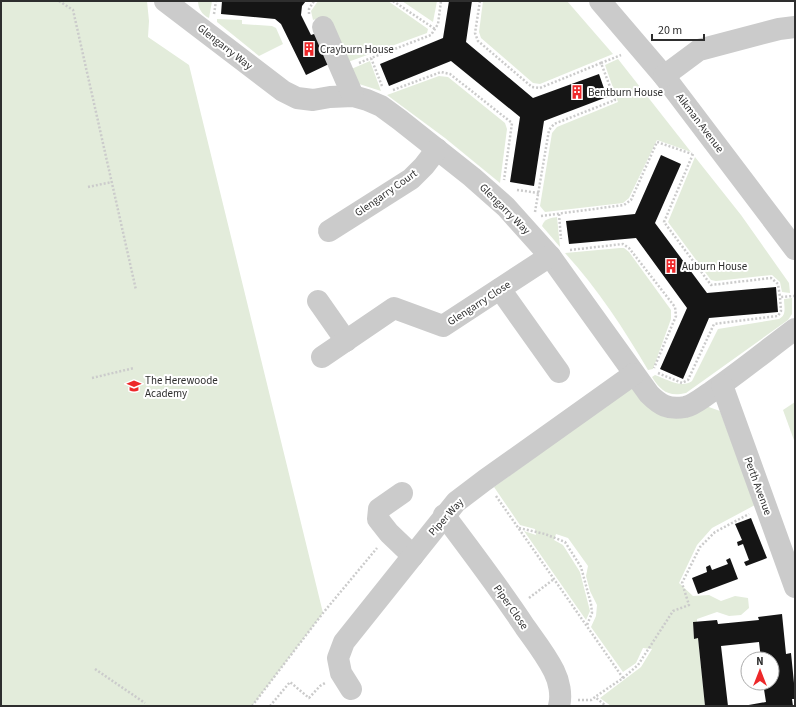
<svg xmlns="http://www.w3.org/2000/svg" width="796" height="707" viewBox="0 0 796 707" font-family="'Source Sans 3',sans-serif">
  <rect width="100%" height="100%" fill="#fff"/>
  <!-- green -->
  <g fill="#e3ecdb">
    <polygon points="1,1 147,1 149,21 148,37 189,65 323,613 252,706 1,706"/>
    <path d="M 198,1 L 212,1 L 209,18 C 202,15 198,8 198,1 Z"/>
    <polygon points="318,1 388,1 428,29 427,33 348,62 319,18 313,20 311,11"/>
    <polygon points="402,1 437,1 433,22"/>
    <polygon points="483,1 567,1 613,54 540,84 533,83 481,38 479,32"/>
    <polygon points="217,19 242,20 242,24 272,26 276,28 283,44 259,56 217,22"/>
    <polygon points="618,59 691,152 657,140 629,198 623,203 545,212 540,206 552,133 557,127 618,102 605,65"/>
    <polygon points="370,61 381,91 359,84 349,70"/>
    <polygon points="439,76 448,77 505,123 507,129 500,183 445,138 387,95"/>
    <polygon points="695,157 741,215 789,283 790,293 782,292 780,282 772,275 716,281 711,280 668,222"/>
    <path d="M 557,217 L 560,247 L 542,226 C 544,219 550,218 557,217 Z"/>
    <path d="M 620,248 L 624,248 L 629,252 L 671,310 L 671,319 L 653,369 L 648,370 C 624,329 597,288 565,253 Z"/>
    <path d="M 792,298 L 792,314 L 788,320 L 686,393 C 668,397 661,391 652,377 L 655,375 C 667,379 681,389 692,381 L 718,329 L 779,319 C 787,315 784,307 784,299 Z"/>
    <polygon points="636,384 644,397 706,406 720,411 755,505 712,528 697,545 679,583 693,596 709,595 721,601 735,596 748,598 749,608 741,615 729,616 717,612 697,619 697,622 693,623 694,638 698,638 705,706 611,706 600,698 641,667 652,649 643,648 636,663 623,672 591,627 596,616 597,605 590,591 586,576 588,566 568,538 556,534 554,540 563,545 580,572 590,611 586,620 524,531 536,535 535,529 520,525 494,487"/>
    <polygon points="795,402 795,443 783,410"/>
  </g>
  <!-- building -->
  <g fill="#151515">
    <polygon points="222,1 306,1 302,6 301,15 311,35 317,33 331,63 306,75 281,24 275,19 221,14"/>
    <polygon points="449,1 472,1 466,42 533,98 599,74 607,97 544,121 534,186 510,182 520,117 451,61 389,86 380,64 443,38"/>
    <polygon points="661,155 681,164 655,223 707,293 776,287 778,312 709,318 683,379 660,369 687,308 636,238 569,244 566,221 635,214"/>
    <polygon points="751,518 767,558 746,566 744,562 749,560 743,544 738,546 737,542 742,540 735,524"/>
    <polygon points="730,558 738,579 698,594 692,578 707,572 706,567 710,565 712,570 728,564 726,560"/>
    <polygon points="782,614 786,654 791,653 795,693 795,699 792,699 793,706 743,706 766,702 763,683 772,683 772,659 761,659 759,642 721,646 728,706 705,706 698,638 694,639 693,622 717,620 718,624 759,620 758,617"/>
  </g>
  <g fill="none" stroke-linecap="round" stroke-linejoin="round">
    <!-- path -->
    <g stroke="#cbcbcb" stroke-width="2.5" stroke-dasharray="2 2" stroke-linecap="butt">
      <polyline points="59,1 73,10 136,290"/>
      <polyline points="393,1 435,29"/>
      <polyline points="480,1 475,33 478,41 532,87 540,88 601,63 615,100 554,124 549,130 535,212"/>
      <polyline points="214,14 216,1"/>
      <polyline points="309,14 309,9 314,1"/>
      <polyline points="359,63 371,58"/>
      <polyline points="601,63 621,55"/>
      <polyline points="382,86 371,58 431,35 438,24 441,1"/>
      <polyline points="393,90 441,72 450,74 512,123 504,180"/>
      <polyline points="693,154 664,222 711,285 771,278 778,284 780,297"/>
      <polyline points="88,187 112,182"/>
      <polyline points="517,190 539,193"/>
      <polyline points="559,214 561,239"/>
      <polyline points="541,216 624,205 631,200 657,142 692,154"/>
      <polyline points="570,250 623,244 629,248 675,307 676,316 654,368"/>
      <polyline points="658,373 682,383 688,380 714,324 778,316 781,311 780,297 794,296"/>
      <polyline points="92,378 134,368"/>
      <polyline points="496,496 623,678 595,697"/>
      <polyline points="519,528 545,534 565,542 581,567 591,604 592,613 587,625"/>
      <polyline points="529,598 554,579"/>
      <polyline points="95,669 145,703"/>
      <polyline points="623,678 638,665 673,611 689,605 682,583 700,547 715,532 749,514"/>
      <polyline points="578,700 591,700 595,697 606,706"/>
      <polyline points="252,706 323,613 377,548"/>
      <polyline points="270,706 290,682 309,698 320,686 325,683"/>
    </g>
    <!-- minor -->
    <g stroke="#cbcbcb" stroke-width="22">
      <path d="M 165,1 L 283,91 L 297,98 L 313,100 L 330,97 L 353,96 L 367,100 L 381,106 L 400,120 L 472,177 L 506,207 L 550,256 L 649,394 C 660,405 668,410 685,407 C 694,405 703,397 711,392 C 740,372 767,350 795,329"/>
      <polyline points="600,1 664,76 795,249"/>
      <polyline points="323,27 353,96"/>
      <polyline points="664,76 699,50 779,29 795,27"/>
      <polyline points="329,231 411,179 424,166 437,149"/>
      <polyline points="500,289 559,372"/>
      <polyline points="318,301 346,341"/>
      <polyline points="322,357 394,308 443,326 550,256"/>
      <polyline points="722,385 795,587"/>
      <polyline points="402,493 379,509 378,519 389,533 413,556"/>
      <path d="M 444,515 C 472,552 500,589 525,627 C 535,641 546,655 554,671 C 559,681 562,695 559,706"/>
      <polyline points="351,689 341,673 338,658 344,642 456,502 485,480 634,374"/>
    </g>
  </g>
  <!-- icons -->
  <defs>
    <symbol id="building-bare" viewBox="-9 -9 18 18"><path d="M-4-6H4V6H1V3H-1V6H-4ZM-2.5-4.3h1.7v1.8h-1.7ZM.8-4.3h1.7v1.8H.8ZM-2.5-1h1.7V.8h-1.7ZM.8-1h1.7V.8H.8Z" fill="#ed282a" stroke="#fff" stroke-width="2.5" paint-order="stroke"/></symbol>
    <symbol id="school-bare" viewBox="-9 -9 18 18"><path d="M0-5L7-2L0 1L-7-2ZM-4 1L0 2.5L4 1V4Q0 6-4 4Z" fill="#ed282a" stroke="#fff" stroke-width="2.5" paint-order="stroke"/></symbol>
  </defs>
  <g fill-rule="evenodd">
    <use href="#building-bare" x="299" y="39" width="20" height="20"/>
    <use href="#building-bare" x="567" y="82" width="20" height="20"/>
    <use href="#building-bare" x="661" y="256" width="20" height="20"/>
    <use href="#school-bare" x="124" y="376" width="20" height="20"/>
  </g>
  <g text-anchor="middle" dominant-baseline="central" stroke-width="4" stroke-linejoin="round" paint-order="stroke">
    <!-- street labels -->
    <g font-size="11" fill="#2e2e2e" stroke="#fff">
      <text transform="translate(225 47) rotate(38)">Glengarry Way</text>
      <text transform="translate(700 123) rotate(53)">Aikman Avenue</text>
      <text transform="translate(386 193) rotate(-35)">Glengarry Court</text>
      <text transform="translate(505 209) rotate(45)">Glengarry Way</text>
      <text transform="translate(479 303) rotate(-33)">Glengarry Close</text>
      <text transform="translate(758 486) rotate(70)">Perth Avenue</text>
      <text transform="translate(446 517) rotate(-48)">Piper Way</text>
      <text transform="translate(511 607) rotate(55)">Piper Close</text>
    </g>
    <!-- poi labels -->
    <g font-size="11" fill="#2e2e2e" stroke="#fff" text-anchor="start">
      <text x="320" y="49">Crayburn House</text>
      <text x="588" y="92">Bentburn House</text>
      <text x="682" y="266">Auburn House</text>
      <text x="145" y="380">The Herewoode<tspan x="145" dy="13">Academy</tspan></text>
    </g>
  </g>
  <!-- border -->
  <rect width="796" height="707" fill="none" stroke="#2e2e2e" stroke-width="4"/>
  <!-- north arrow -->
  <g transform="translate(760 671)"><circle r="19" fill="#ffffff" stroke="#ababab"/>
  <path d="M0-3L7 15L0 10L-7 15Z" fill="#ed282a"/>
  <text y="-6" font-size="11" font-weight="bold" text-anchor="middle" fill="#2e2e2e">N</text>
  </g>
  <!-- scale -->
  <path d="M652 34v6h52v-6" fill="none" stroke="#2e2e2e" stroke-width="2"/>
  <text x="658" y="34" font-size="12" fill="#2e2e2e" stroke="#ffffff" stroke-width="3" paint-order="stroke">20 m</text>
</svg>
